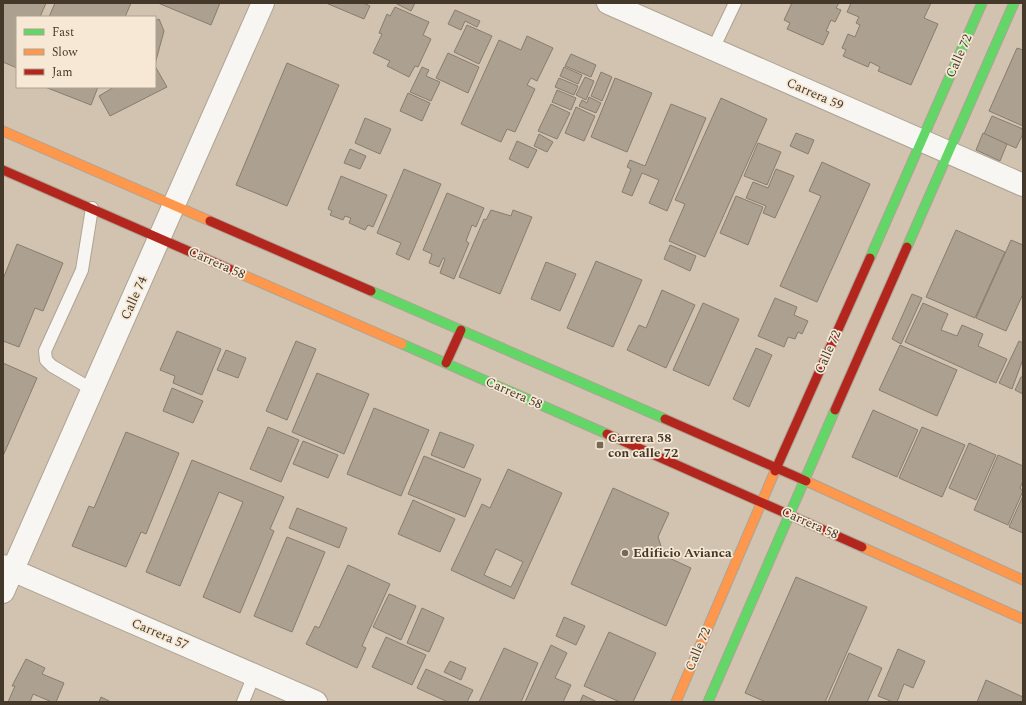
<svg xmlns="http://www.w3.org/2000/svg" width="1026" height="705" viewBox="0 0 1026 705" font-family="Spectral,serif">
  <rect width="100%" height="100%" fill="#d1c3af"/>
  <!-- building -->
  <g fill="#aca091" stroke="#877d6e" fill-rule="evenodd">
    <polygon points="3,3 46,3 40,17 17,17 17,68 3,62"/>
    <polygon points="55,3 131,3 125,17 49,17"/>
    <polygon points="158,3 220,3 211,25"/>
    <polygon points="326,3 363,3 370,6 364,19"/>
    <polygon points="395,3 415,3 411,11"/>
    <polygon points="792,3 839,3 836,8 841,10 835,22 831,20 826,31 829,32 823,45 787,29 790,23 784,20"/>
    <polygon points="851,3 931,3 924,18 938,24 911,85 878,71 880,67 870,62 868,67 843,56 846,50 842,48 848,34 855,37 860,25 856,23 859,17 847,12"/>
    <polygon points="395,7 429,22 423,35 431,39 418,67 415,66 409,77 387,66 390,61 373,53 382,34 379,33 387,14 390,16"/>
    <polygon points="455,10 480,21 477,27 465,21 461,30 448,24"/>
    <polygon points="159,19 164,31 155,64 155,21"/>
    <polygon points="467,25 492,36 479,64 454,52"/>
    <polygon points="527,36 553,48 537,81 531,78 527,85 535,89 515,132 507,129 501,142 461,124 499,40 521,50"/>
    <polygon points="1017,48 1023,50 1023,126 989,111"/>
    <polygon points="448,53 479,67 468,93 436,78"/>
    <polygon points="571,54 596,65 591,77 565,66"/>
    <polygon points="287,63 339,85 287,206 236,185"/>
    <polygon points="155,66 167,87 110,116 99,96 114,87 155,87"/>
    <polygon points="422,67 429,70 426,76 440,82 431,101 410,92"/>
    <polygon points="564,67 582,75 578,84 560,76"/>
    <polygon points="601,72 612,77 602,101 591,96"/>
    <polygon points="585,77 594,81 586,100 576,95"/>
    <polygon points="559,78 578,86 574,95 555,87"/>
    <polygon points="615,78 652,93 627,152 591,137"/>
    <polygon points="45,87 98,87 91,105"/>
    <polygon points="557,90 576,98 571,110 552,102"/>
    <polygon points="408,93 430,103 422,121 400,111"/>
    <polygon points="589,97 601,103 596,113 579,106 582,100 587,103"/>
    <polygon points="721,98 767,119 705,257 669,241 685,204 675,200"/>
    <polygon points="551,104 570,113 557,139 538,131"/>
    <polygon points="671,104 706,118 667,211 649,203 659,180 642,173 632,196 622,192 631,169 627,167 630,160 645,166"/>
    <polygon points="576,107 595,116 584,141 565,133"/>
    <polygon points="992,116 1023,129 1023,134 1016,148 984,134"/>
    <polygon points="365,118 391,129 380,154 355,143"/>
    <polygon points="796,133 814,140 808,154 790,146"/>
    <polygon points="983,133 1007,144 1000,161 976,150"/>
    <polygon points="539,134 553,142 547,152 534,146"/>
    <polygon points="517,141 537,150 528,168 509,159"/>
    <polygon points="758,143 781,152 767,185 744,176"/>
    <polygon points="350,149 366,156 360,169 344,163"/>
    <polygon points="822,162 870,184 817,302 780,286 821,196 809,191"/>
    <polygon points="404,169 441,184 409,260 396,254 401,243 377,233"/>
    <polygon points="776,169 794,176 775,218 763,213 766,206 746,198 753,182 768,188"/>
    <polygon points="341,176 387,195 373,227 368,225 365,230 349,223 351,218 345,216 343,220 330,215 332,211 328,209"/>
    <polygon points="447,193 484,208 476,227 472,225 466,241 469,243 454,279 440,273 445,259 443,258 439,267 429,263 432,254 423,250"/>
    <polygon points="736,196 763,207 748,245 720,233"/>
    <polygon points="491,210 511,216 513,210 532,217 500,294 459,277 484,219 486,220"/>
    <polygon points="956,230 1005,252 975,318 926,297"/>
    <polygon points="1011,240 1023,245 1023,294 1006,331 976,318"/>
    <polygon points="17,244 63,263 43,311 35,308 19,347 3,341 3,279"/>
    <polygon points="670,245 696,256 690,271 664,259"/>
    <polygon points="596,261 642,280 613,347 567,328"/>
    <polygon points="546,262 576,274 560,311 531,299"/>
    <polygon points="662,290 695,305 666,368 627,350 639,325 646,328"/>
    <polygon points="912,294 922,298 901,344 892,339"/>
    <polygon points="775,298 797,307 794,315 808,321 802,334 798,332 795,339 788,337 784,347 758,336"/>
    <polygon points="703,303 739,319 709,386 673,370"/>
    <polygon points="923,303 948,314 941,330 957,336 962,325 983,334 978,346 1007,359 996,383 905,342"/>
    <polygon points="177,331 221,349 202,395 173,383 175,376 160,370"/>
    <polygon points="296,341 316,349 287,420 266,411"/>
    <polygon points="1019,341 1023,343 1023,359 1012,389 999,383"/>
    <polygon points="900,345 957,370 937,416 879,390"/>
    <polygon points="756,348 772,355 749,407 733,399"/>
    <polygon points="226,350 246,358 238,378 217,370"/>
    <polygon points="3,363 37,378 3,456"/>
    <polygon points="317,373 369,394 344,454 292,432"/>
    <polygon points="1021,377 1023,377 1023,394 1015,390"/>
    <polygon points="172,388 203,401 193,423 163,411"/>
    <polygon points="374,408 429,430 401,496 347,474"/>
    <polygon points="873,410 918,430 897,477 852,457"/>
    <polygon points="268,427 299,440 281,482 250,469"/>
    <polygon points="922,427 965,445 942,497 899,478"/>
    <polygon points="126,432 179,453 146,534 141,532 126,567 72,546 89,506 94,508"/>
    <polygon points="440,432 474,445 464,468 431,455"/>
    <polygon points="303,441 338,455 328,478 293,464"/>
    <polygon points="969,443 996,455 976,500 949,488"/>
    <polygon points="998,455 1023,466 1023,481 1020,488 1023,491 1008,525 974,510"/>
    <polygon points="424,456 481,479 465,517 408,494"/>
    <polygon points="192,460 284,497 270,529 274,531 240,613 203,597 243,502 219,492 180,586 146,572"/>
    <path d="M 508,469 L 562,493 L 514,599 L 451,570 L 482,504 L 490,508 ZM 496,549 L 523,562 L 511,587 L 484,575 Z"/>
    <polygon points="613,488 669,513 658,537 662,549 667,557 691,568 666,626 571,584"/>
    <polygon points="1023,496 1023,533 1009,527"/>
    <polygon points="413,500 455,519 440,552 398,534"/>
    <polygon points="297,508 347,528 339,548 289,528"/>
    <polygon points="287,537 325,552 292,632 254,616"/>
    <polygon points="348,565 390,584 362,646 366,648 357,668 306,644 315,626 319,628"/>
    <polygon points="796,577 867,607 825,702 766,702 745,693"/>
    <polygon points="389,594 416,606 401,640 373,627"/>
    <polygon points="422,608 444,618 429,652 407,643"/>
    <polygon points="564,617 585,626 576,645 556,636"/>
    <polygon points="609,632 656,653 633,702 620,702 584,686"/>
    <polygon points="386,637 426,655 412,685 372,667"/>
    <polygon points="551,645 567,653 555,678 571,685 563,702 525,702"/>
    <polygon points="504,648 538,663 521,702 479,702"/>
    <polygon points="898,649 925,661 913,688 904,684 897,702 893,702 878,696"/>
    <polygon points="849,653 882,668 867,702 828,702"/>
    <polygon points="26,659 45,668 42,674 64,683 56,702 52,702 33,694 30,702 8,702 15,686 12,686"/>
    <polygon points="450,661 466,668 461,680 444,672"/>
    <polygon points="426,669 473,690 467,702 448,702 417,688"/>
    <polygon points="986,680 1023,697 1023,702 977,702"/>
    <polygon points="583,695 597,702 580,702"/>
    <polygon points="101,697 111,702 99,702"/>
  </g>
  <g fill="none" stroke-linecap="round" stroke-linejoin="round">
    <defs>
      <g id="lane">
        <polyline points="713,49 735,3"/>
        <polyline points="92,208 82,270 45,351 46,360 52,366 93,390"/>
        <polyline points="243,702 254,675"/>
      </g>
      <g id="street">
        <polyline points="608,3 1023,185"/>
        <polyline points="3,566 316,702"/>
        <polyline points="3,592 263,3"/>
      </g>
      <g id="fast">
        <polyline points="907,247 1014,3"/>
        <polyline points="870,258 982,3"/>
        <polyline points="371,291 665,419"/>
        <polyline points="402,344 607,434"/>
        <polyline points="708,702 835,410"/>
      </g>
      <g id="slow">
        <polyline points="3,131 210,221"/>
        <polyline points="234,271 402,344"/>
        <polyline points="806,481 1023,580"/>
        <polyline points="862,547 1023,619"/>
        <polyline points="676,702 775,471"/>
      </g>
      <g id="jam">
        <polyline points="3,170 234,271"/>
        <polyline points="210,221 371,291"/>
        <polyline points="446,363 461,330"/>
        <polyline points="835,410 907,247"/>
        <polyline points="665,419 806,481"/>
        <polyline points="607,434 862,547"/>
        <polyline points="775,471 870,258"/>
      </g>
    </defs>
    <!-- lane casing -->
    <use href="#lane" stroke="#aea393" stroke-width="14"/>
    <!-- street casing -->
    <use href="#street" stroke="#aea393" stroke-width="24"/>
    <!-- fast casing -->
    <use href="#fast" stroke="#aea393" stroke-width="11"/>
    <!-- slow casing -->
    <use href="#slow" stroke="#aea393" stroke-width="11"/>
    <!-- jam casing -->
    <use href="#jam" stroke="#aea393" stroke-width="11"/>
    <!-- lane -->
    <use href="#lane" stroke="#f8f6f3" stroke-width="12"/>
    <!-- street -->
    <use href="#street" stroke="#f8f6f3" stroke-width="22"/>
    <!-- fast -->
    <use href="#fast" stroke="#63d668" stroke-width="9"/>
    <!-- slow -->
    <use href="#slow" stroke="#ff974d" stroke-width="9"/>
    <!-- jam -->
    <use href="#jam" stroke="#b3261e" stroke-width="9"/>
  </g>
  <!-- markers -->
  <g fill="#756958" stroke="#f6e8d5" stroke-width="1.5">
    <rect x="596" y="441" width="8" height="8" rx="2"/>
    <circle cx="625" cy="553" r="4"/>
  </g>
  <g text-anchor="middle" dominant-baseline="central" stroke-width="3.5" stroke-linejoin="round" paint-order="stroke">
    <!-- street labels -->
    <g font-size="13" fill="#433829" stroke="#f6e8d5">
      <text transform="translate(959 56) rotate(-66)">Calle 72</text>
      <text transform="translate(815 94) rotate(24)">Carrera 59</text>
      <text transform="translate(217 263) rotate(24)">Carrera 58</text>
      <text transform="translate(134 298) rotate(-66)">Calle 74</text>
      <text transform="translate(828 352) rotate(-66)">Calle 72</text>
      <text transform="translate(514 393) rotate(24)">Carrera 58</text>
      <text transform="translate(810 523) rotate(24)">Carrera 58</text>
      <text transform="translate(160 634) rotate(23)">Carrera 57</text>
      <text transform="translate(698 649) rotate(-67)">Calle 72</text>
    </g>
    <!-- poi labels -->
    <g font-size="13" font-weight="bold" fill="#433829" stroke="#f6e8d5" text-anchor="start">
      <text x="608" y="438">Carrera 58<tspan x="608" dy="15">con calle 72</tspan></text>
      <text x="633" y="553">Edificio Avianca</text>
    </g>
  </g>
  <!-- border -->
  <rect width="1026" height="705" fill="none" stroke="#433829" stroke-width="8"/>
  <!-- legend -->
  <rect x="16" y="16" width="140" height="72" fill="#f6e8d5" stroke="#aea290"/>
  <rect x="24" y="29" width="20" height="6" fill="#63d668" stroke="#aea290"/>
  <text x="52" y="36" font-size="12" fill="#433829">Fast</text>
  <rect x="24" y="49" width="20" height="6" fill="#ff974d" stroke="#aea290"/>
  <text x="52" y="56" font-size="12" fill="#433829">Slow</text>
  <rect x="24" y="69" width="20" height="6" fill="#b3261e" stroke="#aea290"/>
  <text x="52" y="76" font-size="12" fill="#433829">Jam</text>
</svg>
